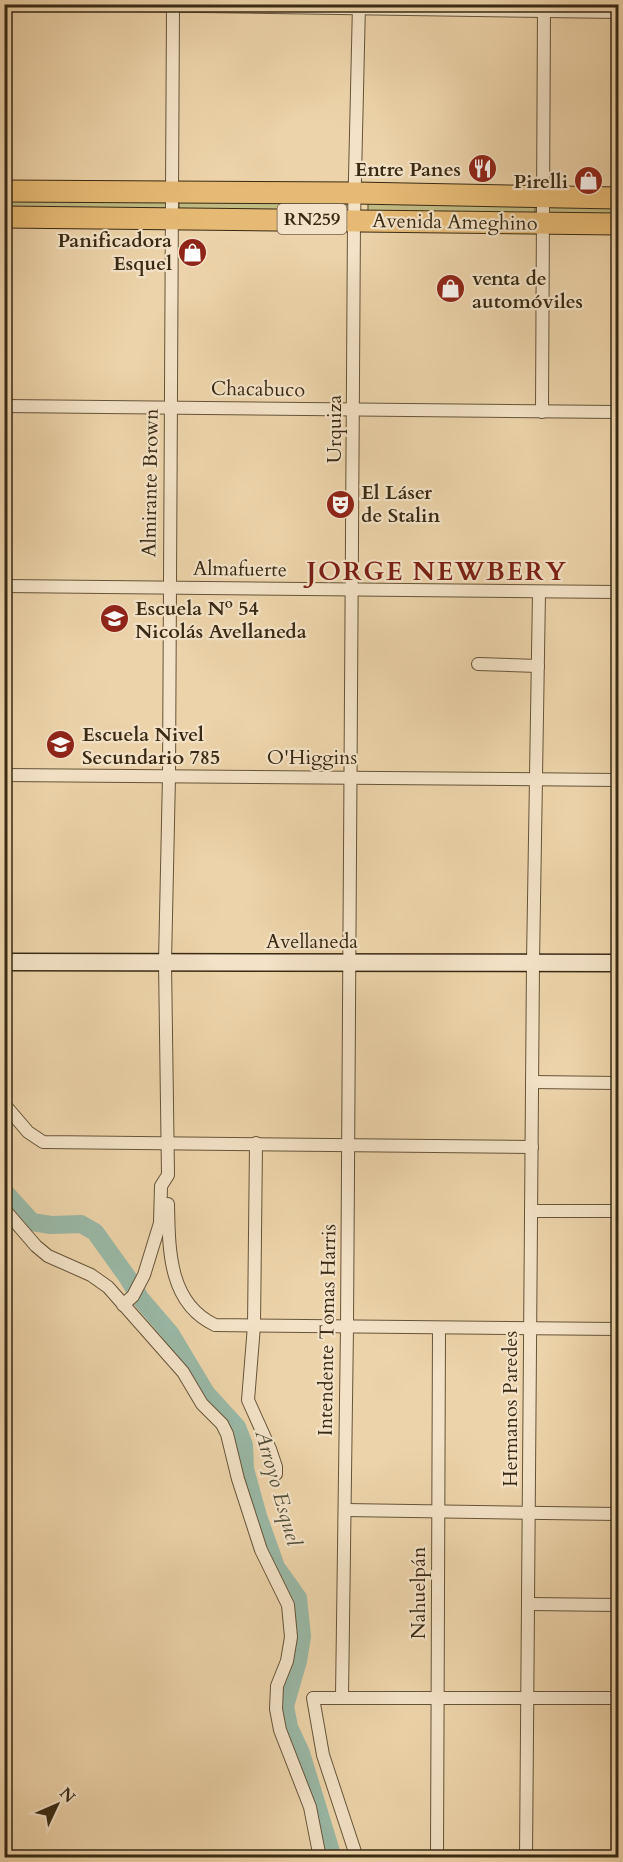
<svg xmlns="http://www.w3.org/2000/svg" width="623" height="1862" viewBox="0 0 623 1862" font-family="Cardo,serif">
  <rect width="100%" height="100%" fill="#edd3a9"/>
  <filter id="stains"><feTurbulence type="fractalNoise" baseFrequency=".00333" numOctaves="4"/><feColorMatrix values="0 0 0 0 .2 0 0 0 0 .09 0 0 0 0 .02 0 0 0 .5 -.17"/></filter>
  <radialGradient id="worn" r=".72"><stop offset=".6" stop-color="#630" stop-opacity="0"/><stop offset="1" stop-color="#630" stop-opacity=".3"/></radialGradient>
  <!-- green -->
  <g fill="#c0ba83" stroke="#7c724c" stroke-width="1.5">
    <polygon points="4,198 167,198 167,210 5,211"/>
    <polygon points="346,198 346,211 179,212 179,199"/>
    <polygon points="535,200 535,213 368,214 368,201"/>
    <rect x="549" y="205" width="69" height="13"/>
  </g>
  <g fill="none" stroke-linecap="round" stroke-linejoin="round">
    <!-- river -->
    <polyline stroke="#99b8a6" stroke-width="18" points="4,1191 32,1222 51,1225 81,1224 95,1232 128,1278 140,1298 170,1333 206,1393 237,1427 244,1445 245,1469 258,1516 276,1567 298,1598 302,1636 298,1661 285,1706 289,1727 301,1753 333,1858"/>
    <defs>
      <g id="street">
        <polyline points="60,4 618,12"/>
        <polyline points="4,406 618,412"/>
        <polyline points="542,412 544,5"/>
        <polyline points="4,586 618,592"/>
        <polyline points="478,664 538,666"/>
        <polyline points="4,775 618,780"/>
        <polyline points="532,1082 618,1083"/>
        <polyline points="4,1104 28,1132 43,1142 532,1147"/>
        <polyline points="256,1143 254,1326 248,1400 270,1449 276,1467 276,1474"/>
        <path d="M 168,1204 C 169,1249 168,1303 215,1325 L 618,1329"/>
        <polyline points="4,1209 36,1246 48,1256 91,1275 108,1287 183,1372 202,1404 222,1424 227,1434 238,1479 261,1550 288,1605 291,1637 287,1661 277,1686 276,1709 280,1730 310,1807 320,1858"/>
        <polyline points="531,1211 618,1211"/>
        <polyline points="123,1305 133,1296 144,1275 160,1223 161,1186 168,1175 165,962 169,776 173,4"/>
        <polyline points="345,1510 618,1514"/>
        <polyline points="529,1604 618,1605"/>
        <polyline points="342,1697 347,1327 354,220 359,4"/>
        <polyline points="357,1858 323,1755 313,1698 618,1698"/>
        <polyline points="437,1858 439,1328"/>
        <polyline points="526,1858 533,962 539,592"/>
        <polyline points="618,1858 618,1785"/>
      </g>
      <polyline id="secondary" points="4,962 618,963"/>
      <g id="highway">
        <polyline points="4,191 356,193 618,198"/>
        <polyline points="4,217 618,224"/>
      </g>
    </defs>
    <!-- street casing -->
    <use href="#street" stroke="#665439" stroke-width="14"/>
    <!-- secondary casing -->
    <use href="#secondary" stroke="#392a14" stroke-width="19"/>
    <!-- highway casing -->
    <use href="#highway" stroke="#392a14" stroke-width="23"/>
    <!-- street -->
    <use href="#street" stroke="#f3e2c7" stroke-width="12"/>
    <!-- secondary -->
    <use href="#secondary" stroke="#f3e2c7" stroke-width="16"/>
    <!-- highway -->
    <use href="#highway" stroke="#e6ba74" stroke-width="21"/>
  </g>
  <!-- icons -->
  <defs>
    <symbol id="restaurant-disc" viewBox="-11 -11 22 22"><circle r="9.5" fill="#8f2418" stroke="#f3e2c7"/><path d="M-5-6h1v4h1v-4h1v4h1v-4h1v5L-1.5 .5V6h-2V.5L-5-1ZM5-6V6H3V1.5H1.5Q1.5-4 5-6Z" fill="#fff"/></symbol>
    <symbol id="shop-disc" viewBox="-11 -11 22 22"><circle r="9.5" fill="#8f2418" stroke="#f3e2c7"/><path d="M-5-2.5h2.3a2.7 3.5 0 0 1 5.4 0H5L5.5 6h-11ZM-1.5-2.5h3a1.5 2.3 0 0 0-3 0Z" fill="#fff"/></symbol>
    <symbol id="theatre-disc" viewBox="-11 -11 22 22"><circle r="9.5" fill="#8f2418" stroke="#f3e2c7"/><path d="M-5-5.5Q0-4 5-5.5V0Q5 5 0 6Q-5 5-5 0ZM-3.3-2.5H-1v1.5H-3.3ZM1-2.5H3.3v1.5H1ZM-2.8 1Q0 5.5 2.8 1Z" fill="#fff"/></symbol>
    <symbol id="school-disc" viewBox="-11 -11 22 22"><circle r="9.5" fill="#8f2418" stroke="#f3e2c7"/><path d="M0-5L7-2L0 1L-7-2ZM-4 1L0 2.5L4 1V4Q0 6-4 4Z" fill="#fff"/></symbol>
  </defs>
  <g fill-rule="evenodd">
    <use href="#restaurant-disc" x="466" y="152" width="33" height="33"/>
    <use href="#shop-disc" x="572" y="164" width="33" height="33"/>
    <use href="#shop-disc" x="176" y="236" width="33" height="33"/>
    <use href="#shop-disc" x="434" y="272" width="33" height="33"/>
    <use href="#theatre-disc" x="324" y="488" width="33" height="33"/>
    <use href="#school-disc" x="98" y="602" width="33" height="33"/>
    <use href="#school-disc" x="44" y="728" width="33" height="33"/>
  </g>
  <g text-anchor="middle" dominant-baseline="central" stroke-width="4.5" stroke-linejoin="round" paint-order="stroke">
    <!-- shield labels -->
    <rect fill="#f3e2c7" stroke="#71614a" stroke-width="1.5" x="277.5" y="204" width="69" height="30" rx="4.5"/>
    <g font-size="18" font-weight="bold" fill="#392a14">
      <text x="312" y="219">RN259</text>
    </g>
    <!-- poi labels -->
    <g font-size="20" font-weight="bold" fill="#392a14" stroke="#f3e2c7" text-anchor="start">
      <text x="461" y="169" text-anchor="end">Entre Panes</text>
      <text x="568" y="181" text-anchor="end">Pirelli</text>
      <text x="172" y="240" text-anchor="end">Panificadora<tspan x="172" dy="23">Esquel</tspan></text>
      <text x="472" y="278">venta de<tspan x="472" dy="23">automóviles</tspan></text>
      <text x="361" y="492">El Láser<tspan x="361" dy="23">de Stalin</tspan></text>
      <text x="135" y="608">Escuela Nº 54<tspan x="135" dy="23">Nicolás Avellaneda</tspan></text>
      <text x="82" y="734">Escuela Nivel<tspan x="82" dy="23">Secundario 785</tspan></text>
    </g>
    <!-- street labels -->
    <g font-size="20" fill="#392a14" stroke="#f3e2c7">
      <text transform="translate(455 222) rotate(1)">Avenida Ameghino</text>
      <text transform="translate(258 389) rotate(1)">Chacabuco</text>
      <text transform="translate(334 429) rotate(-90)">Urquiza</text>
      <text transform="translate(150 483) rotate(-89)">Almirante Brown</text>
      <text transform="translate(240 569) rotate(1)">Almafuerte</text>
      <text x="312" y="757">O'Higgins</text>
      <text x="312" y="941">Avellaneda</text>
      <text transform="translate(327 1330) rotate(-89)">Intendente Tomas Harris</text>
      <text transform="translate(510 1409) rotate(-90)">Hermanos Paredes</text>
      <text transform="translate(418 1593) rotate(-90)">Nahuelpán</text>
    </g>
    <!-- water labels -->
    <g font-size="21" font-style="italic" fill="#514e38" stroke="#f3e2c7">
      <text transform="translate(278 1488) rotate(74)">Arroyo Esquel</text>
    </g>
    <!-- district labels -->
    <g font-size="26" font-weight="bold" letter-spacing="1.5" fill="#7a1f14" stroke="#f3e2c7">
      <text x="437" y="571">JORGE NEWBERY</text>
    </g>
  </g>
  <!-- margin -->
  <rect width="623" height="1862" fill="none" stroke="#edd3a9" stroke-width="24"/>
  <rect x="6" y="6" width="611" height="1850" fill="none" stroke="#392a14" stroke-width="3"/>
  <rect x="12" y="12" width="599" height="1838" fill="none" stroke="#392a14" stroke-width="1.5"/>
  <!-- north arrow -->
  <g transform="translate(57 1805) rotate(46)" stroke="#f3e2c7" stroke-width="4.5" paint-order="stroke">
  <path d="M0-4.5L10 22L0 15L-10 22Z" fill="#392a14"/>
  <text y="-9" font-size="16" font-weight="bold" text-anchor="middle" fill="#392a14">N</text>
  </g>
  <rect width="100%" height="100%" filter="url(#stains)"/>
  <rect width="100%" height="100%" fill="url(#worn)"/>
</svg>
